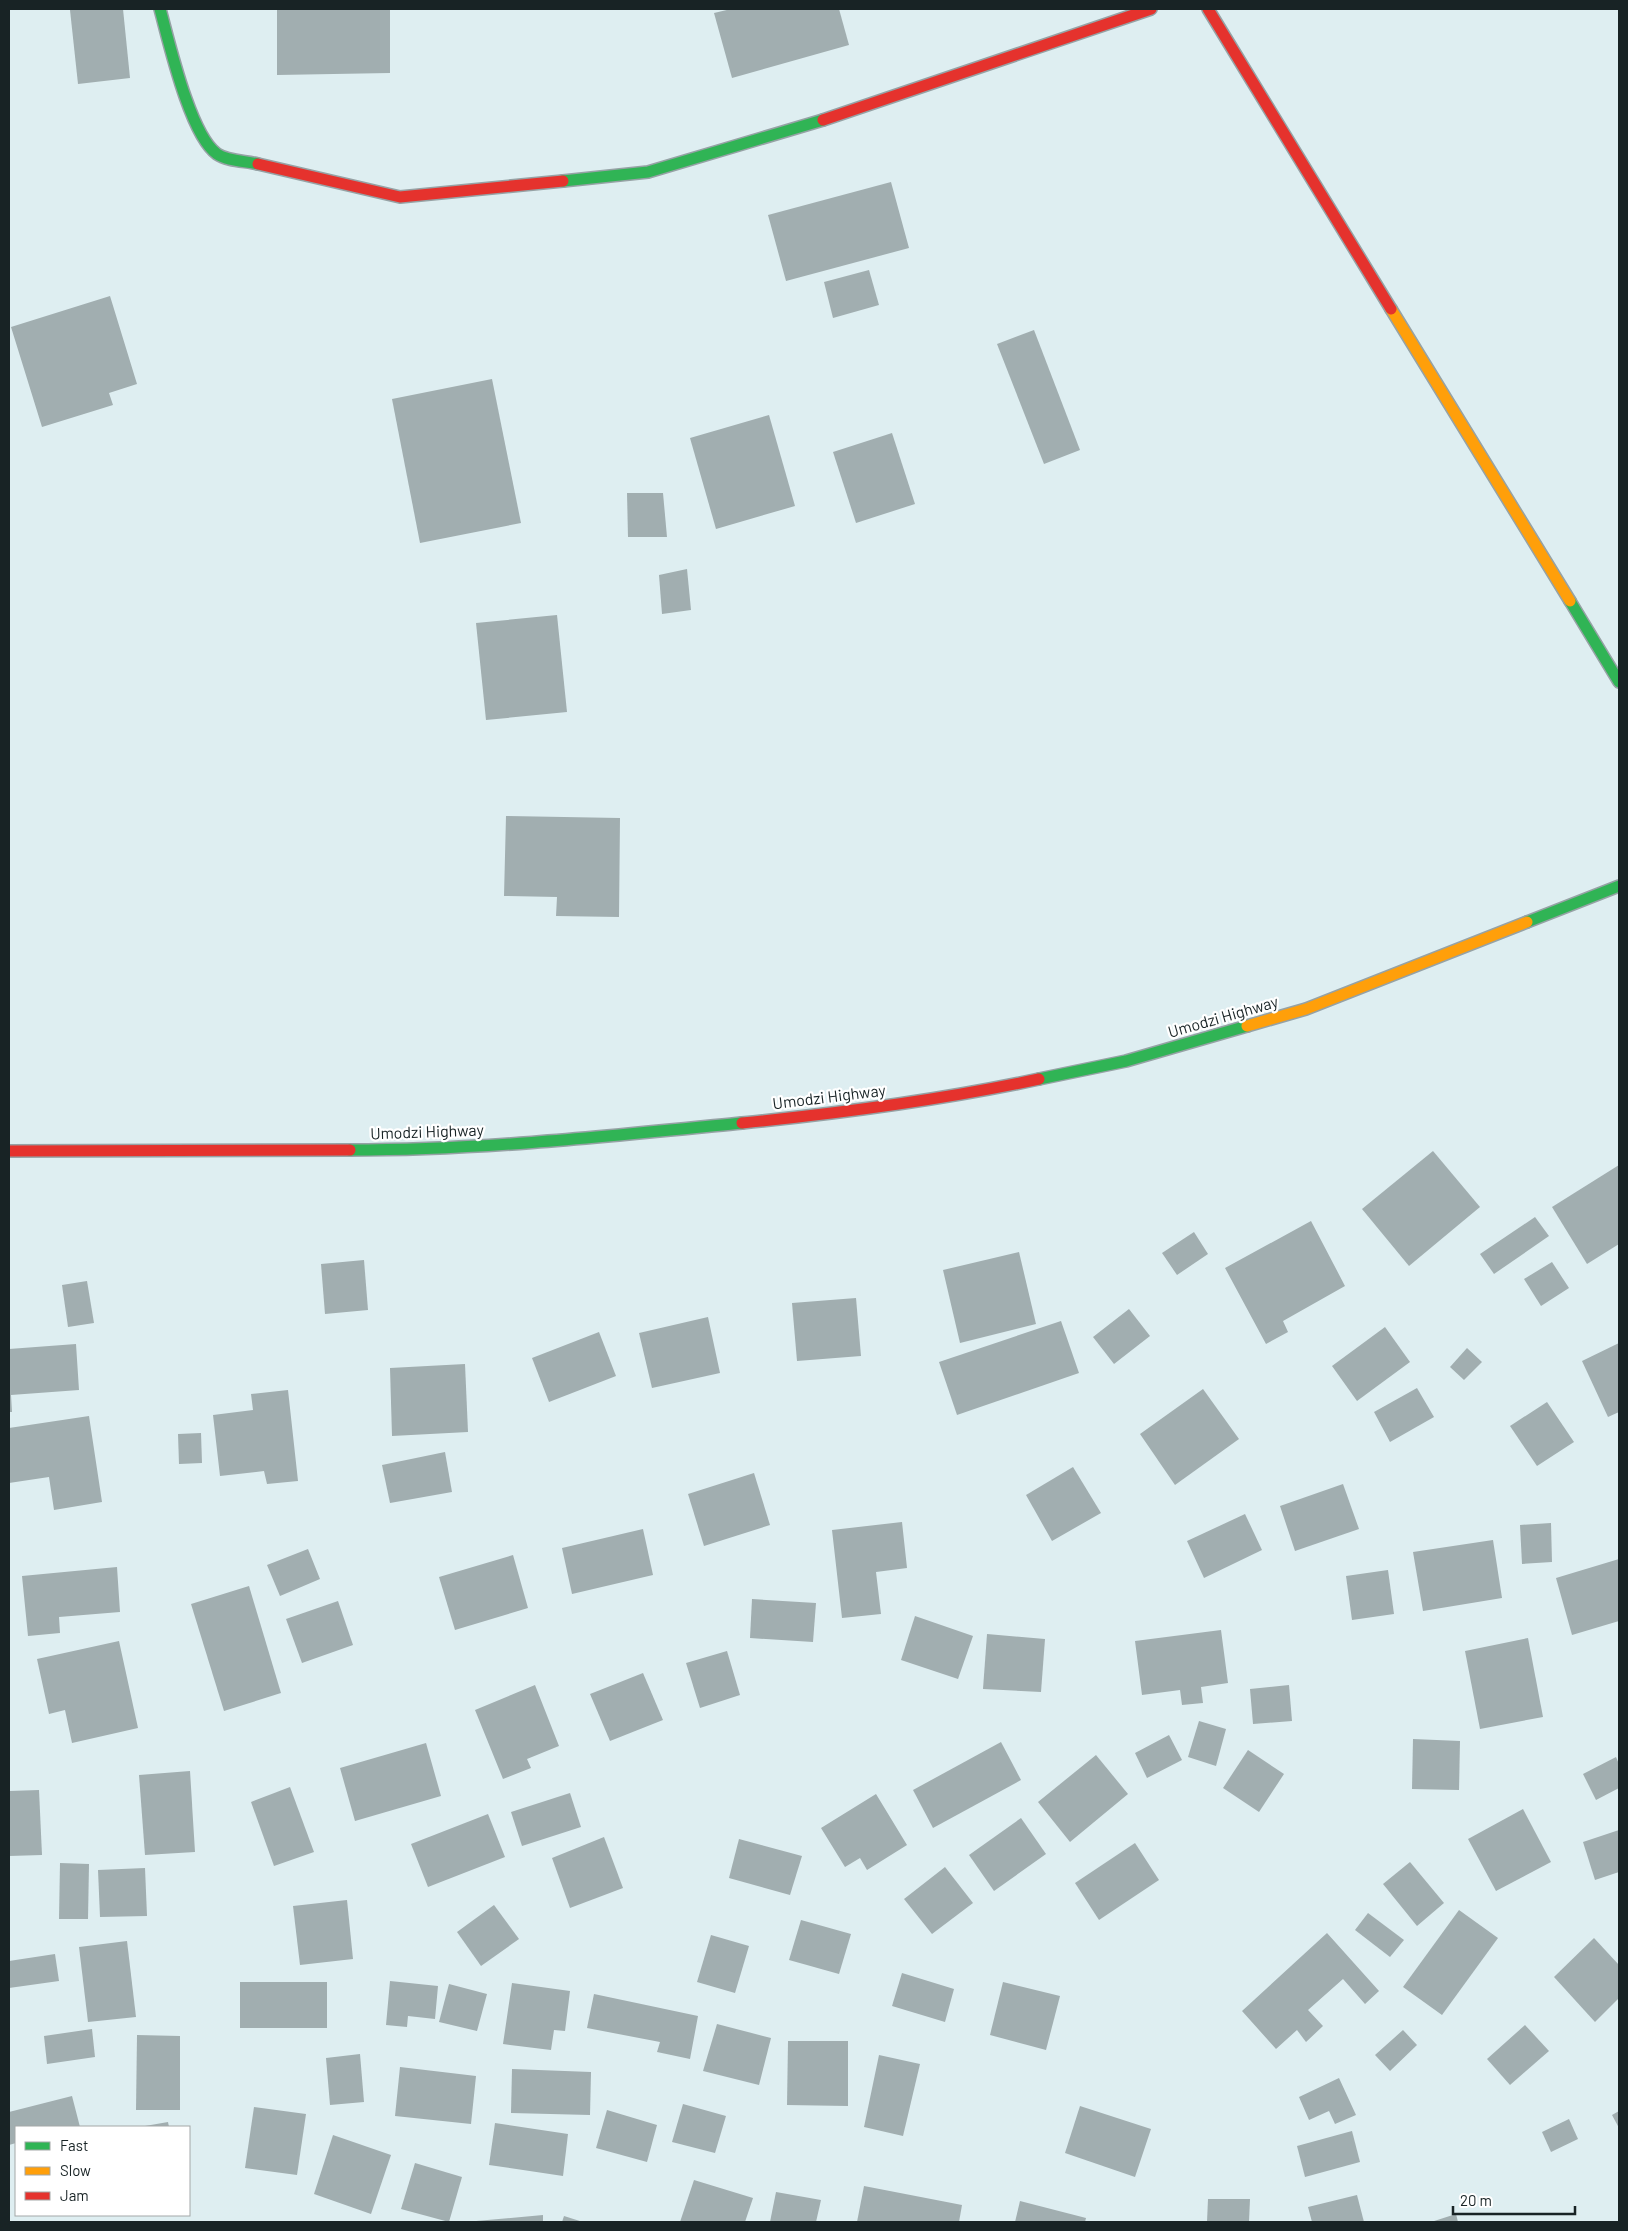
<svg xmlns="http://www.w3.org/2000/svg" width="1628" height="2231" viewBox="0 0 1628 2231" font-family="Barlow,sans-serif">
  <rect width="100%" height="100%" fill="#deeef1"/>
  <!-- building -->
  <g fill="#a1aeb0">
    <polygon points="82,9 123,9 130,78 78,84 70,10"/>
    <polygon points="277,9 390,9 390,73 277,75"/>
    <polygon points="731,9 839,9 849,45 732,78 714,13"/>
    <polygon points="891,182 909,248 786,281 768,215"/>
    <polygon points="869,270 879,305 833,318 824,282"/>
    <polygon points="110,296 137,384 109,393 113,405 42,427 11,327"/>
    <polygon points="1034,330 1080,450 1044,464 997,344"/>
    <polygon points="492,379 521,523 420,543 392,399"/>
    <polygon points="769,415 795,506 716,529 690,438"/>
    <polygon points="892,433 915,504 856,523 833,452"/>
    <polygon points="627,493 663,493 667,537 628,537"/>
    <polygon points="687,569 691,610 662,614 659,575"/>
    <polygon points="557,615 567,712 486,720 476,623"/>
    <polygon points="506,816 620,818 619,917 556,916 557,897 504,896"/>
    <polygon points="1433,1151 1480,1207 1409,1266 1362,1209"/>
    <polygon points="1619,1165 1619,1244 1587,1264 1552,1207"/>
    <polygon points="1535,1217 1549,1236 1494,1274 1480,1254"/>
    <polygon points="1311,1221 1345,1286 1283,1321 1288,1332 1266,1344 1225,1268"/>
    <polygon points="1194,1232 1208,1254 1177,1275 1162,1253"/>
    <polygon points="1019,1252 1036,1324 960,1343 943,1270"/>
    <polygon points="364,1260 368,1310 325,1314 321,1264"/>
    <polygon points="1552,1262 1569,1288 1541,1306 1524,1279"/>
    <polygon points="87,1281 94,1323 68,1327 62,1285"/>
    <polygon points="856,1298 861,1356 797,1361 792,1303"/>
    <polygon points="1129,1309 1150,1336 1114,1364 1093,1337"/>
    <polygon points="708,1317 720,1373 652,1388 639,1333"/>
    <polygon points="1061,1321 1079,1373 957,1415 939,1362"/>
    <polygon points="1385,1327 1410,1362 1357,1401 1332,1366"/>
    <polygon points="599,1332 616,1376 549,1402 532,1358"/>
    <polygon points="1619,1343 1619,1412 1608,1417 1582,1361"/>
    <polygon points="76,1344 79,1390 11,1395 12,1412 9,1412 9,1349"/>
    <polygon points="1467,1348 1482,1362 1464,1380 1450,1367"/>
    <polygon points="465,1364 468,1432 392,1436 390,1368"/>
    <polygon points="1417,1388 1434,1417 1390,1442 1374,1412"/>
    <polygon points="1203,1389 1239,1439 1175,1485 1140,1434"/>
    <polygon points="288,1390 298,1481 267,1484 264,1471 220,1476 213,1415 253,1410 251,1394"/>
    <polygon points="1547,1402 1574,1442 1537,1466 1510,1426"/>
    <polygon points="89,1416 102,1502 54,1510 49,1477 9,1483 9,1428"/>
    <polygon points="201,1433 202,1463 179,1464 178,1434"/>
    <polygon points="445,1452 452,1492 390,1503 382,1465"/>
    <polygon points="1073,1467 1101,1513 1052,1541 1026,1495"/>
    <polygon points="754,1473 770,1525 704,1546 688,1494"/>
    <polygon points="1343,1484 1359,1529 1295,1551 1280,1506"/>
    <polygon points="1245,1514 1262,1550 1204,1578 1187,1541"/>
    <polygon points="902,1522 907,1568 876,1572 881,1614 842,1618 832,1530"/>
    <polygon points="1551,1523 1552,1562 1522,1564 1520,1525"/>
    <polygon points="643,1529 653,1575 572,1594 562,1548"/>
    <polygon points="1493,1540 1502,1598 1423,1611 1413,1552"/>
    <polygon points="308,1549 320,1579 280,1596 267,1565"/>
    <polygon points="513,1555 528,1608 455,1630 439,1577"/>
    <polygon points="1619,1559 1619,1621 1572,1635 1556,1578"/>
    <polygon points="117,1567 120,1612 59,1617 60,1633 28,1636 22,1576"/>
    <polygon points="1388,1570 1394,1614 1352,1620 1346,1576"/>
    <polygon points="249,1586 281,1693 224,1711 191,1604"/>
    <polygon points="752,1599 816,1603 813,1642 750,1638"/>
    <polygon points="338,1601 353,1645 302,1663 286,1619"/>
    <polygon points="915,1616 973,1636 958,1679 901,1660"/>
    <polygon points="1221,1630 1228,1683 1201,1687 1203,1703 1182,1705 1180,1690 1142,1695 1135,1641"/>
    <polygon points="987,1634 1045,1639 1041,1692 983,1689"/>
    <polygon points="1528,1638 1543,1717 1480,1729 1465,1651"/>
    <polygon points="119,1641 138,1728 72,1743 65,1710 49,1714 37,1659"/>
    <polygon points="727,1651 740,1695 700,1708 686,1663"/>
    <polygon points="643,1673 663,1720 610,1741 590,1694"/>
    <polygon points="535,1685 559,1746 527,1759 531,1768 503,1779 475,1710"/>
    <polygon points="1289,1685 1292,1721 1253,1724 1250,1689"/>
    <polygon points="1199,1721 1226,1729 1216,1766 1188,1757"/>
    <polygon points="1169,1735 1182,1760 1147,1778 1135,1753"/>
    <polygon points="1413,1739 1460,1741 1459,1790 1412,1789"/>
    <polygon points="1001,1742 1021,1780 933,1828 913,1790"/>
    <polygon points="426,1743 441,1796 355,1821 340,1768"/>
    <polygon points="1248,1750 1284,1774 1259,1812 1223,1788"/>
    <polygon points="1096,1755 1128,1794 1070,1842 1038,1802"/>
    <polygon points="1616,1757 1619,1764 1619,1788 1596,1800 1583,1774"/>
    <polygon points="190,1771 195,1852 145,1855 139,1775"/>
    <polygon points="290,1787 314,1852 274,1866 251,1802"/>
    <polygon points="39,1790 42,1855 9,1856 9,1791"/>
    <polygon points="570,1793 581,1827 522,1846 511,1812"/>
    <polygon points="876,1794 907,1845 867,1870 860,1858 845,1867 821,1828"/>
    <polygon points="1523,1809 1551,1862 1496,1891 1468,1839"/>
    <polygon points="488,1814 505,1857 428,1887 411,1844"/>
    <polygon points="1021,1818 1046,1854 994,1891 969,1855"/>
    <polygon points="1619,1830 1619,1872 1595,1880 1583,1842"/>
    <polygon points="604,1837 623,1888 570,1908 552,1858"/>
    <polygon points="739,1839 802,1856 790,1895 729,1878"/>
    <polygon points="1135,1843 1159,1880 1099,1920 1075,1883"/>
    <polygon points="1410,1862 1444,1903 1417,1926 1383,1884"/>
    <polygon points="60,1863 89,1864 88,1919 59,1919"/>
    <polygon points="945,1867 973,1903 932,1934 904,1899"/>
    <polygon points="145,1868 147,1916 100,1917 98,1870"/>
    <polygon points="347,1900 353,1959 300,1965 293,1906"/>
    <polygon points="494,1905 519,1939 481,1966 457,1932"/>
    <polygon points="1459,1910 1498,1938 1442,2015 1403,1987"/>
    <polygon points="1368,1913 1404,1940 1390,1957 1355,1930"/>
    <polygon points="801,1920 851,1934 839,1974 789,1960"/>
    <polygon points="1327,1933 1379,1991 1365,2004 1343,1979 1308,2010 1323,2026 1306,2042 1297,2030 1276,2049 1242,2011"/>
    <polygon points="711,1935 749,1946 735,1993 697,1982"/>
    <polygon points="1594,1938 1619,1965 1619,1998 1595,2022 1554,1977"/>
    <polygon points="127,1941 136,2017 88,2022 79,1947"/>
    <polygon points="55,1954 59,1981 9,1988 9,1961"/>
    <polygon points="902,1973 954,1989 945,2022 892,2006"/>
    <polygon points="390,1981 438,1986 435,2019 408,2016 407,2027 386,2025"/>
    <rect x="240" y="1982" width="87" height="46"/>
    <polygon points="1003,1982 1060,1996 1046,2050 990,2035"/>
    <polygon points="512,1983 570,1991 565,2031 554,2030 551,2050 503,2044"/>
    <polygon points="449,1984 487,1994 477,2031 439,2022"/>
    <polygon points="594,1994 698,2016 690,2059 657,2052 660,2042 587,2028"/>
    <polygon points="717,2024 771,2038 759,2085 703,2071"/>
    <polygon points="1525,2025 1549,2051 1510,2085 1487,2059"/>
    <polygon points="92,2029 95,2057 47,2064 44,2036"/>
    <polygon points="1403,2030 1417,2045 1390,2071 1375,2055"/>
    <polygon points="137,2035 180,2036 180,2110 136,2110"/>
    <polygon points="788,2041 848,2041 848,2106 787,2105"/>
    <polygon points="360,2054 364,2102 330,2105 326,2058"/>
    <polygon points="879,2055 920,2064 903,2136 864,2127"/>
    <polygon points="400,2067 476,2076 471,2124 395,2116"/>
    <polygon points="512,2069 591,2072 590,2115 511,2113"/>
    <polygon points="1339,2078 1356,2115 1335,2124 1329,2111 1309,2120 1299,2097"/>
    <polygon points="72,2096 80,2127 16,2127 16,2143 9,2145 9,2112"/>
    <polygon points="683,2104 726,2116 715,2153 672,2142"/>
    <polygon points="1080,2106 1151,2129 1135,2177 1065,2153"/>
    <polygon points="254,2107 306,2114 297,2175 245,2168"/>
    <polygon points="607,2110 657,2125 647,2162 596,2148"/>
    <polygon points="1619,2111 1619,2128 1612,2115"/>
    <polygon points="1569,2119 1578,2139 1551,2152 1542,2132"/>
    <polygon points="168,2122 169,2127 146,2127 145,2126"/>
    <polygon points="495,2123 568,2134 563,2176 489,2165"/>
    <polygon points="1352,2131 1360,2162 1305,2177 1297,2146"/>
    <polygon points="333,2135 391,2155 371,2214 314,2194"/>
    <polygon points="415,2163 462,2177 449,2222 401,2209"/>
    <polygon points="694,2180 753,2198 745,2222 680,2222"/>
    <polygon points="864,2186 962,2205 959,2222 857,2222"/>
    <polygon points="776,2192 821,2200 816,2222 770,2222"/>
    <polygon points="1357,2195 1364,2222 1312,2222 1308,2207"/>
    <polygon points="1208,2199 1250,2199 1249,2222 1207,2222"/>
    <polygon points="1020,2201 1086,2218 1085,2222 1015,2222"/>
    <polygon points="1456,2214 1458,2222 1431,2222"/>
    <polygon points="543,2215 543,2222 476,2222 476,2221"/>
    <polygon points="564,2216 583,2222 562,2222"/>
  </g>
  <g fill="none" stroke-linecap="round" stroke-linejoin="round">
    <defs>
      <g id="fast">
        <path d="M 160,9 C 169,42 190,135 217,154 C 227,161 246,161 258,164"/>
        <polyline points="563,181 648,172 823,120"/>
        <polyline points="1570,601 1619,682"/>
        <polyline points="1527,922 1619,886"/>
        <polyline points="1039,1079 1126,1061 1247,1026"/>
        <path d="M 350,1150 C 481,1150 611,1136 742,1123"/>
      </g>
      <g id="slow">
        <polyline points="1391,309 1570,601"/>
        <polyline points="1247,1026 1306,1009 1527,922"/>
      </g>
      <g id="jam">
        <polyline points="1208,9 1391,309"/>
        <polyline points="823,120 1151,9"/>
        <polyline points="258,164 400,197 563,181"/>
        <path d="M 742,1123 C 842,1113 941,1100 1039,1079"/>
        <polyline points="9,1151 350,1150"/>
      </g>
    </defs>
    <!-- fast casing -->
    <use href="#fast" stroke="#96a2a5" stroke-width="14"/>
    <!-- slow casing -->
    <use href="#slow" stroke="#96a2a5" stroke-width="14"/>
    <!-- jam casing -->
    <use href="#jam" stroke="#96a2a5" stroke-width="14"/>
    <!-- fast -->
    <use href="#fast" stroke="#30b455" stroke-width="11"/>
    <!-- slow -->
    <use href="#slow" stroke="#ff9f0a" stroke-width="11"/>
    <!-- jam -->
    <use href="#jam" stroke="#e5322d" stroke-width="11"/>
  </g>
  <g text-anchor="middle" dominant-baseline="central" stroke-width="4.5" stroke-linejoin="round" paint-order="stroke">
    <!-- street labels -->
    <g font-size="16" fill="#182325" stroke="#fff">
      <text transform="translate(1223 1016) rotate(-16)">Umodzi Highway</text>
      <text transform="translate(829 1096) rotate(-7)">Umodzi Highway</text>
      <text transform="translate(427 1131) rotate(-2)">Umodzi Highway</text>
    </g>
  </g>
  <!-- border -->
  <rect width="1628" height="2231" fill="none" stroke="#182325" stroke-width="20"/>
  <!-- legend -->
  <rect x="15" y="2126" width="175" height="90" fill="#ffffff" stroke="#a3a7a8"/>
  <rect x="25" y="2142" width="25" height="8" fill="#30b455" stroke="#a3a7a8"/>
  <text x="60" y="2151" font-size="15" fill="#182325">Fast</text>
  <rect x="25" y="2167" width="25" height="8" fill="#ff9f0a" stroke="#a3a7a8"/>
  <text x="60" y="2176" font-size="15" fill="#182325">Slow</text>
  <rect x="25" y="2192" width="25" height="8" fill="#e5322d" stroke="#a3a7a8"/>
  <text x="60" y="2201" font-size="15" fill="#182325">Jam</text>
  <!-- scale -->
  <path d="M1453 2206v8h122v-8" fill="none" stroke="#182325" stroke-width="2.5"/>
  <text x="1460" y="2206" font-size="15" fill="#182325" stroke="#ffffff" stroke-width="4" paint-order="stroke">20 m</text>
</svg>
